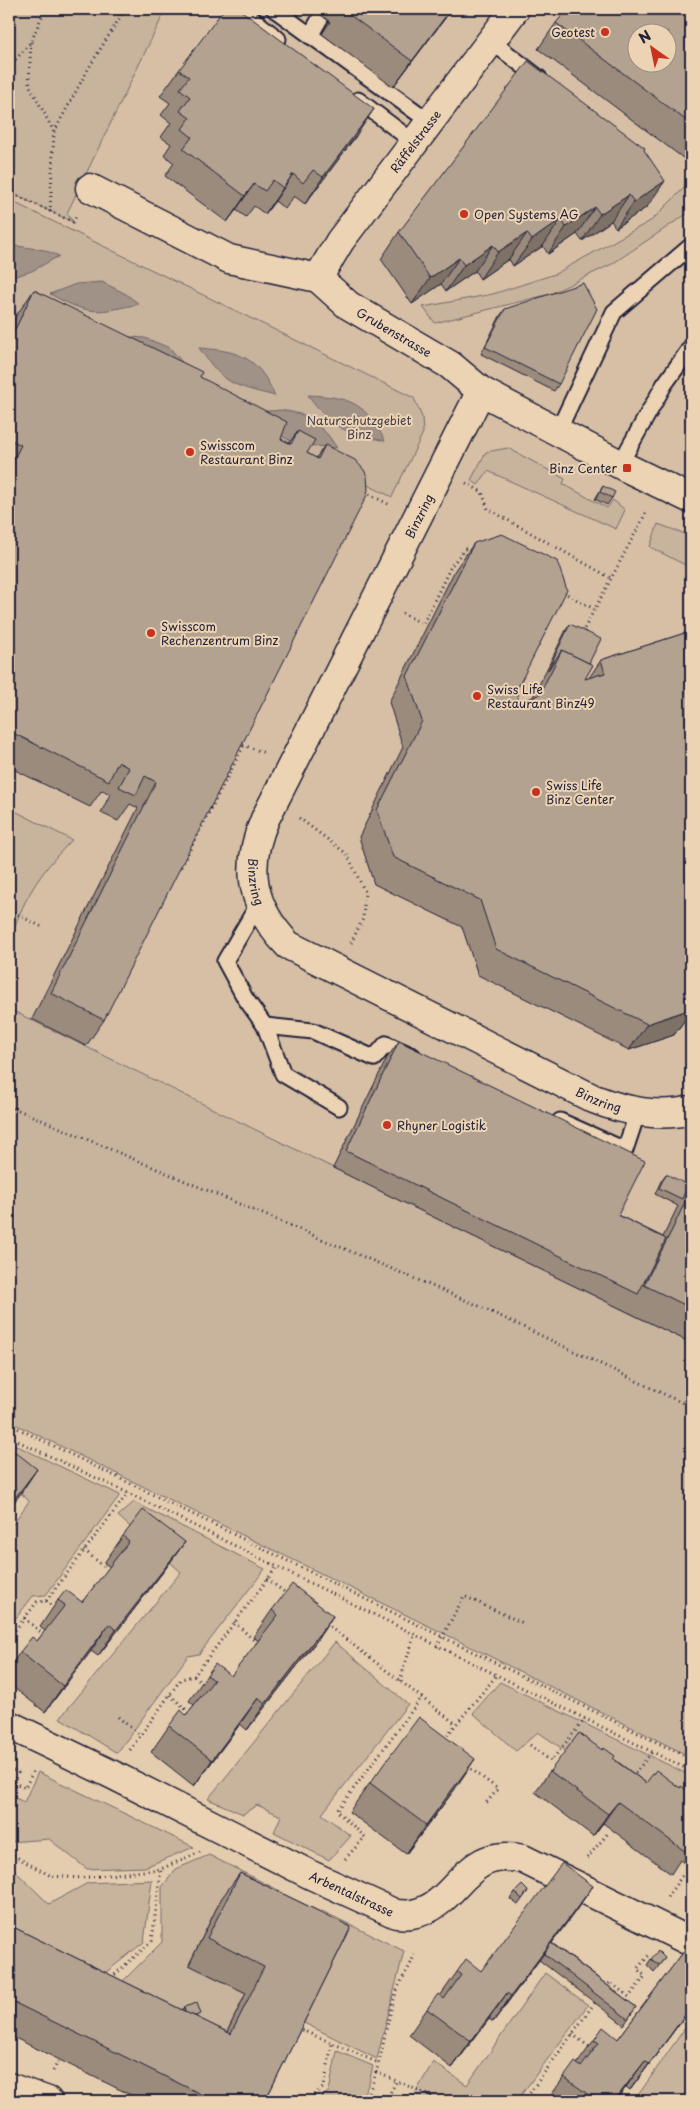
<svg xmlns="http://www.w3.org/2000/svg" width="700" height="2110" viewBox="0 0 700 2110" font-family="'Playpen Sans',sans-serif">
  <rect width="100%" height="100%" fill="#e4ccae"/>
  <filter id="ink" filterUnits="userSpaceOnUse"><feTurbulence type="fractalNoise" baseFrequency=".02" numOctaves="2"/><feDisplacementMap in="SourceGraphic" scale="10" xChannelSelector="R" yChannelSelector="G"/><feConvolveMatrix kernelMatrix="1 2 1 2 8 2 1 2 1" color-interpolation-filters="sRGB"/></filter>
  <g filter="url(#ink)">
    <!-- built -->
    <path fill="#d6bfa5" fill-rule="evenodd" d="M 165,9 L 691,9 L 691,1343 L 9,1009 L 9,156 ZM 638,32 L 668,32 L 668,62 L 638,62 Z"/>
    <!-- green -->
    <g fill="#c8b39d" stroke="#756a6c">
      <polygon points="9,9 166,9 67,213 73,222 9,192"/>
      <polygon points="691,181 691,211 612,264 550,294 435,323 423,307 493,294 555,274 652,220"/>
      <polygon points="9,200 414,398 422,417 423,433 392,497 9,310"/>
      <polygon points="508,448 565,479 563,484 607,508 613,500 625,510 616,529 488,471 478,485 471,480 486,452"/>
      <polygon points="658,524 691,536 691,568 650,547"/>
      <path d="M 9,808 L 72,840 C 40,872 21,901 9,945 Z"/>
      <polygon points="9,1009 691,1343 691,1757 451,1637 9,1421"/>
      <polygon points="9,1442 120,1495 46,1595 33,1596 9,1627 9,1530 29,1501 9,1482"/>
      <polygon points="134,1502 265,1569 199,1654 188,1656 117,1753 60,1718 181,1572 118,1516"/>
      <polygon points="335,1642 408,1704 322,1814 351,1836 329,1860 274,1832 281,1816 257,1805 243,1814 208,1799"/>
      <polygon points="500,1682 691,1776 691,1817 627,1793 538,1732 516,1751 473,1713"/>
      <polygon points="38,1772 194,1847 145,1867 87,1869 49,1839 9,1842 9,1795 24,1802"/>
      <polygon points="209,1855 280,1891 270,1922 221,1899 189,1964 246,1993 213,2060 108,1996 162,1942 162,1887 176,1869"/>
      <polygon points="9,1865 49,1904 88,1883 152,1880 144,1942 80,1993 9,1960"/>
      <polygon points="322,1911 404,1951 377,2059 300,2021 302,1938"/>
      <polygon points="545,1973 588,2005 521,2095 512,2101 411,2101 433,2062 467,2085"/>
      <polygon points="685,2028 691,2033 691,2101 634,2101"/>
      <polygon points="337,2051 373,2066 369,2083 360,2101 317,2101 329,2091"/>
    </g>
    <!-- water -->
    <g fill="#a19287" stroke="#6e6569">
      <polygon points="17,246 44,250 59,256 32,271 9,278 9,249"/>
      <path d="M 102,282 L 126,294 L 139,304 C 96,313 90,316 50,294 L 76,284 Z"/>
      <polygon points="118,336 145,338 170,348 187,368"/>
      <path d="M 199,348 C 240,351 257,356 275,396 C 232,385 225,385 199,348 Z"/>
      <path d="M 308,395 C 350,397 365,402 385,441 C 342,431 335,431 308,395 Z"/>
      <path d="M 283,410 L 308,416 L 328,435 L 337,448 C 293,444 286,445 255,412 Z"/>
    </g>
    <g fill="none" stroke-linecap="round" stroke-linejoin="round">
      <defs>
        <g id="lane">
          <polyline points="240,9 278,39"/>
          <polyline points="274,9 430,122"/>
          <polyline points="310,36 322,15"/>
          <polyline points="491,41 539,78"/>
          <polyline points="358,100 415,143"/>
          <polyline points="558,431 614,312 691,246"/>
          <polyline points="620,464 664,385 691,347"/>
          <polyline points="259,903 225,961 245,998 265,1026 283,1074 339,1107"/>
          <polyline points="265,1026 313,1031 374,1058 386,1044 413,1056"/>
          <polyline points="560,1121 625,1150 638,1111"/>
        </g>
        <g id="street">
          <path id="s1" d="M 90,188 L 229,259 L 318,278 L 348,305 L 450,365 L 481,391 L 627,468 L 691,499"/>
          <path id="s2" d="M 318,278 L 340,241 L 515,9"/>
          <path id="s3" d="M 481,391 L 265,819 C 244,867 251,907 288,945 L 594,1099 C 624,1111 660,1118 691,1110"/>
          <path id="s4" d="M 9,1725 L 113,1775 L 311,1875 L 396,1914 C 401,1914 407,1915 412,1914 C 460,1906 462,1845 523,1859 L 691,1942"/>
        </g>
        <polyline id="secondary" points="9,2087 48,2101"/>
      </defs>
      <!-- lane casing -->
      <use href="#lane" stroke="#22223b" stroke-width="19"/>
      <!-- street casing -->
      <use href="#street" stroke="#22223b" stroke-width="31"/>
      <!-- secondary casing -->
      <use href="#secondary" stroke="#22223b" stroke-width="31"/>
      <!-- path -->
      <g stroke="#22223b" stroke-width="3" stroke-dasharray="1 4" stroke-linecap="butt">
        <polyline points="31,42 29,84 54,132"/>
        <polyline points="9,67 31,42 45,9"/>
        <polyline points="9,192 73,222 77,215"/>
        <polyline points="50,212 54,132 87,71 125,9"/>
        <polyline points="466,483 482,492 488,509 611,578"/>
        <polyline points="365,492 390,505"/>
        <polyline points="563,592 594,609"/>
        <polyline points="402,613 423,624 451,566 465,549 470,551"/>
        <polyline points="582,633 647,511"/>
        <polyline points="243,745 265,753"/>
        <polyline points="299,818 347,854 365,892 363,919 351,943"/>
        <polyline points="181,867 244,745"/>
        <polyline points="9,910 44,928"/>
        <polyline points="9,1106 479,1306 691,1407"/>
        <polyline points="9,1424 691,1759"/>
        <polyline points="9,1437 128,1493 691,1771"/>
        <polyline points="84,1550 109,1571"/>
        <polyline points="267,1579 287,1594"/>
        <polyline points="46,1601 55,1609"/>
        <polyline points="24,1618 44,1635"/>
        <polyline points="234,1622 258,1644"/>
        <polyline points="326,1624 456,1724"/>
        <polyline points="9,1638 37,1602 46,1601 128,1493"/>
        <polyline points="437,1647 464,1596 523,1623"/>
        <polyline points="194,1676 205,1684"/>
        <polyline points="400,1681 414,1636"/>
        <polyline points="170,1695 190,1713"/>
        <polyline points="118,1717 141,1736"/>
        <polyline points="444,1739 496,1676"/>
        <polyline points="530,1745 551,1761 585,1719"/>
        <polyline points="130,1750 181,1679 194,1676 276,1568"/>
        <polyline points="467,1766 498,1789 486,1803"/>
        <polyline points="9,1768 18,1773 13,1783"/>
        <polyline points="632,1777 652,1752"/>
        <polyline points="9,1780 25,1788 34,1770"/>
        <polyline points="9,1853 51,1876 81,1878 161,1869 200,1852"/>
        <polyline points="587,1858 609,1832"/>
        <polyline points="345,1859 365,1837 337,1811 422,1697"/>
        <polyline points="667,1897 685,1872"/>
        <polyline points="111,1978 152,1941 161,1869"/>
        <polyline points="606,1988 610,1982 629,1997 645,1976 637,1969 649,1955"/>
        <polyline points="297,2028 379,2063"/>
        <polyline points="572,2034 592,2049"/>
        <polyline points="53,2071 59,2060"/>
        <polyline points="376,2072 442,2101"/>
        <polyline points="368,2096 379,2101"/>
        <polyline points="306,2101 324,2087 332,2043"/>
        <path d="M 365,2101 C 382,2067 384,2028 396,1993 C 401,1977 412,1967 415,1951"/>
        <polyline points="386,2101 397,2080"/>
        <polyline points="428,2101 431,2096"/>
        <polyline points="524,2101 596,2001"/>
      </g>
      <!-- lane -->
      <use href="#lane" stroke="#ecd3b3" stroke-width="15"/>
      <!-- street -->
      <use href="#street" stroke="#ecd3b3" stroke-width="28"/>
      <!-- secondary -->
      <use href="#secondary" stroke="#ecd3b3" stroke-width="28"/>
    </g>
    <!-- wall -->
    <g fill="#9b8b7d" stroke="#22223b">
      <polygon points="289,9 299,9 295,13"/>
      <polygon points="313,9 452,9 393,87 322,34 330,22"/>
      <polygon points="691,9 691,164 538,49 556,23"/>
      <polygon points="179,70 356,136 305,204 294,196 285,209 275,201 265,214 254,206 246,217 236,210 227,222 165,176 174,163 164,155 171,144 161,137 171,123 161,115 170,103 160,96"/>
      <polygon points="644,150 647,207 616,228 611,221 582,241 577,234 548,254 543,246 513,266 509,259 480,279 475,271 446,291 441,284 412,304 381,259 399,232"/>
      <polygon points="34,290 200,377 281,439 289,443 298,431 307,453 316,458 325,445 104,1020 86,1046 32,1019 138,808 130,804 118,821 101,813 110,794 102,790 90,807 9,767 9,330 16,316"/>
      <polygon points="505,309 559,384 554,391 481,354 500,316"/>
      <polygon points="603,486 612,498 607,505 595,499"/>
      <polygon points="474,543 519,702 533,697 566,630 570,624 589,663 585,679 589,678 601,660 691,631 691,1011 674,1035 629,1050 478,975 462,927 374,884 359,837 403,747 389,702 455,570"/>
      <polygon points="399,1041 618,1215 663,1237 678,1206 655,1194 661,1181 666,1174 686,1189 691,1182 691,1343 333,1168 387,1058"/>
      <polygon points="123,1536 185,1542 166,1568 98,1656 91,1651 45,1712 9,1684 9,1668 20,1652 37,1641 45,1631 40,1627 58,1600 82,1602 110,1567 104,1563"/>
      <polygon points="272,1610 333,1616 315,1643 247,1730 240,1724 194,1786 151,1752 169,1726 186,1715 194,1705 189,1701 207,1675 231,1676 259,1641 253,1637"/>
      <polygon points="614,1759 646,1783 680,1788 691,1793 691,1869 680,1860 671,1874 603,1823 593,1836 535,1792 550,1771"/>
      <polygon points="370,1783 455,1789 406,1854 349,1812"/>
      <polygon points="240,1873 351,1927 265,2101 143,2101 9,2035 9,1925 182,2010 184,2007 198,2018 227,2032 246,1993 189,1965 221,1899"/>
      <polygon points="593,1886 552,1943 636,2007 624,2025 539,1960 540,1959 493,2022 489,2019 452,2068 409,2035 427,2009 440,1996 457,1972 481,1971"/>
      <polygon points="528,1891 518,1905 510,1899 515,1892"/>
      <polygon points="691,1942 691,2008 630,2090 626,2087 616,2101 547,2101 564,2077 577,2064 594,2040 618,2039"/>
      <polygon points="665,1958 654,1972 647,1965 651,1959"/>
    </g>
    <!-- shaded-wall -->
    <g fill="#7e7166" stroke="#22223b">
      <polygon points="451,9 452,9 393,87 412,61"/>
      <polygon points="374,109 356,136 305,204 323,177"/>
      <polygon points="293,174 275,201 265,214 283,188"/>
      <polygon points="665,181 647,207 616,228 634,202"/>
      <polygon points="254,184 236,210 227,222 245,196"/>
      <polygon points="629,195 611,221 582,241 600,214"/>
      <polygon points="595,207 577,234 548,254 566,227"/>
      <polygon points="561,219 543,246 513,266 532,240"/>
      <polygon points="527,233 509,259 480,279 498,252"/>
      <polygon points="493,245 475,271 446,291 464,265"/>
      <polygon points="459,258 441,284 412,304 430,278"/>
      <polygon points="691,1009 691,1011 674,1035 629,1050 647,1024"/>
      <polygon points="37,1469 19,1496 9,1508 9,1506"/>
      <polygon points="185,1542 166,1568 98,1656 116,1630"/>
      <polygon points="333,1616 315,1643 247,1730 265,1704"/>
      <polygon points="109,1624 91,1651 45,1712 63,1686"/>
      <polygon points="258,1698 240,1724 194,1786 212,1760"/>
      <polygon points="475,1759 455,1789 406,1854 426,1825"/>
      <polygon points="618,1802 603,1823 593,1836 608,1814"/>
      <polygon points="593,1886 575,1912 493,2022 511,1996"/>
      <polygon points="507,1993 489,2019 452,2068 471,2041"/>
      <polygon points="691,2007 691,2008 630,2090 649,2064"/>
      <polygon points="645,2061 626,2087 616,2101 614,2101"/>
    </g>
    <!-- building -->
    <g fill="#b4a291" stroke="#22223b" fill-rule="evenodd">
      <polygon points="224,9 239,9 374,109 323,177 313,170 303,183 293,174 283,188 273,180 265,191 254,184 245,196 183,149 192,137 182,129 190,118 180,111 190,97 180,89 189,77 179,70"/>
      <polygon points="342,9 451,9 412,61"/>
      <path d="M 567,9 L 691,9 L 691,124 L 556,23 ZM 638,32 L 668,32 L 668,62 L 638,62 Z"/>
      <polygon points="528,61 645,148 644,150 665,181 634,202 629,195 600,214 595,207 566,227 561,219 532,240 527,233 498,252 493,245 464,265 459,258 430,278 399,232"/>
      <polygon points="583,283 597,309 559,384 485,347 505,309"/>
      <polygon points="34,290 202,372 200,377 287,422 281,439 291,444 298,431 315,440 307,453 318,459 325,445 355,460 364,470 367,476 368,490 366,497 104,1020 51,993 156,782 145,776 136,795 119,787 129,768 118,762 109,781 9,731 9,469 21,445 9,439 9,342"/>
      <polygon points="603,486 615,492 612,498 600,492"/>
      <polygon points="502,534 557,561 567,590 516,691 519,702 539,695 562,650 593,665 585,679 605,673 601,660 691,631 691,1009 647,1024 496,949 480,900 393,857 377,810 422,721 407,676 474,543"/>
      <polygon points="570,624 601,639 589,663 562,650 548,670"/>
      <polygon points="399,1041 645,1161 618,1215 666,1239 638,1294 346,1151"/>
      <polygon points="666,1174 688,1185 682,1199 659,1188"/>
      <polygon points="691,1189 691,1308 644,1285 672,1230"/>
      <polygon points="9,1447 37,1469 9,1506"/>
      <polygon points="143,1510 185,1542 116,1630 109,1624 63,1686 20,1652 32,1637 37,1641 65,1605 58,1600 66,1590 82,1602 127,1544 129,1541 123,1536"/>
      <polygon points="292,1584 333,1616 265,1704 258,1698 212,1760 169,1726 181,1710 186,1715 214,1680 207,1675 215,1664 231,1676 278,1615 272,1610"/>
      <polygon points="419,1717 475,1759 426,1825 370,1783"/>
      <polygon points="579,1733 602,1750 604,1748 615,1756 613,1759 646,1783 656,1770 680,1788 681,1786 691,1793 691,1845 686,1852 618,1802 608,1814 550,1771"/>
      <polygon points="562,1863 593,1886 511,1996 507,1993 471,2041 427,2009 438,1994 444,1999 461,1975 457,1972 466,1959 481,1971"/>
      <polygon points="240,1873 351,1927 265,2101 215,2101 9,2000 9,1925 231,2034 264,1967 207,1938"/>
      <polygon points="522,1885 528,1891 522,1899 515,1892"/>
      <polygon points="691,1942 691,2007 649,2064 645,2061 614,2101 597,2101 564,2077 575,2062 581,2067 599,2043 594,2040 603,2027 618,2039"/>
      <polygon points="551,1943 636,2007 628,2019 544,1954"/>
      <polygon points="658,1951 665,1958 659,1965 651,1959"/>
      <polygon points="197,2003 201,2014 195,2016 185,2012 184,2007"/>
    </g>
  </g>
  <!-- markers -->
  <g fill="#c8321e" stroke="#ecd3b3" stroke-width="2">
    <circle cx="605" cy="32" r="5"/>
    <circle cx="464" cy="214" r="5"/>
    <circle cx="190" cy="452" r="5"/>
    <rect x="622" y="463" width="10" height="10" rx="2.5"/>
    <circle cx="151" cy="633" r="5"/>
    <circle cx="477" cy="696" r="5"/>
    <circle cx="536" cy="792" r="5"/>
    <circle cx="387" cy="1125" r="5"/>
  </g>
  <g text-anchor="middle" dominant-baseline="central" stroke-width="4" stroke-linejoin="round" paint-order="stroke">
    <!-- poi labels -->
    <g font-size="12" fill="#22223b" stroke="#ecd3b3" text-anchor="start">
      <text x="595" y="32" text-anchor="end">Geotest</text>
      <text x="474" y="214">Open Systems AG</text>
      <text x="200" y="445">Swisscom<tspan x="200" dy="14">Restaurant Binz</tspan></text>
      <text x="617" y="468" text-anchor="end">Binz Center</text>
      <text x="161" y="626">Swisscom<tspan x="161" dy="14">Rechenzentrum Binz</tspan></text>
      <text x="487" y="689">Swiss Life<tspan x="487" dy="14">Restaurant Binz49</tspan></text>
      <text x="546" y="785">Swiss Life<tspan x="546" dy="14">Binz Center</tspan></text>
      <text x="397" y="1125">Rhyner Logistik</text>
    </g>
    <!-- street labels -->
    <g font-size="12" fill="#22223b" stroke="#ecd3b3">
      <text stroke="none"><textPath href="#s2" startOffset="168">Räffelstrasse</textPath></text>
      <text stroke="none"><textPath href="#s1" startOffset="341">Grubenstrasse</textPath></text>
      <text transform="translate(419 516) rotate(-63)">Binzring</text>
      <text stroke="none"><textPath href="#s3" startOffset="544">Binzring</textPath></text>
      <text stroke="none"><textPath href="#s3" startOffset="964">Binzring</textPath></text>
      <text stroke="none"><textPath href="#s4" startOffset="382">Arbentalstrasse</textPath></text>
    </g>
    <!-- park labels -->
    <g font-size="12" fill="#433f4f" stroke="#ecd3b3">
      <text x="359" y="420">Naturschutzgebiet<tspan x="359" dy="14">Binz</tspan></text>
    </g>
  </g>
  <!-- margin -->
  <rect width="700" height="2110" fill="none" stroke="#ecd3b3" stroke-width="30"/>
  <rect x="15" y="15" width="670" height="2080" fill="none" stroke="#22223b" stroke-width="2" filter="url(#ink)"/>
  <!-- north arrow -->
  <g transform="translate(652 48) rotate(327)"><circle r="24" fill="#ecd3b3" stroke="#9b8c83"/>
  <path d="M0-4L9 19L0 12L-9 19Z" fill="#c8321e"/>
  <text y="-8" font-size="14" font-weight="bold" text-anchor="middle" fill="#22223b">N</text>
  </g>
</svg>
